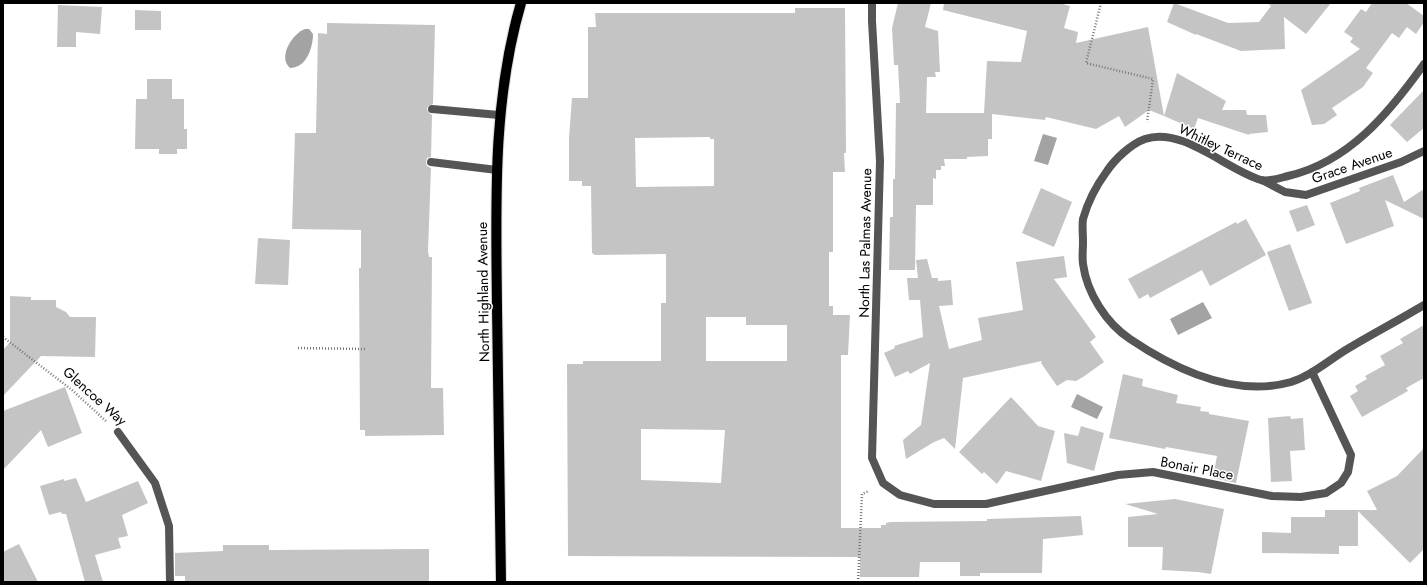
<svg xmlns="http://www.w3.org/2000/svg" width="1427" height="585" viewBox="0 0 1427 585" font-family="Jost,sans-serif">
  <rect width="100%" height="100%" fill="#fff"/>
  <!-- water -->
  <g fill="#a3a3a3">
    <path d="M 305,29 L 309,29 L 313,34 C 313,48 306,68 290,68 C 277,57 293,33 305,29 Z"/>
    <polygon points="1043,134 1057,138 1048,165 1034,161"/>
    <polygon points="1203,302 1212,318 1178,335 1170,319"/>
    <polygon points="1077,394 1103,407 1097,419 1071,407"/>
  </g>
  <!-- building -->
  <g fill="#c4c4c4" fill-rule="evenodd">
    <polygon points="898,3 931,3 925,27 938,31 940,72 935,72 936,77 927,77 926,113 984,113 987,61 1021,62 1027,31 943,10 944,3 1059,3 1070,6 1064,28 1078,32 1076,43 1148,27 1164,116 1149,110 1125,127 1119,116 1096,129 1046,117 1045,120 992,114 992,139 988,139 988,156 967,157 967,159 944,159 945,166 941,166 941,170 936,170 936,179 933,178 933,205 916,205 915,270 889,270 890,217 893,217 893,179 895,179 896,103 900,103 898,65 894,65 892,28"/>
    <polygon points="1174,3 1228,23 1259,22 1271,6 1267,3 1331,3 1306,34 1284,17 1285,49 1241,51 1196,34 1196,35 1167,22"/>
    <polygon points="1372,3 1406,3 1424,16 1424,22 1416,34 1407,27 1399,38 1392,33 1366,68 1373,73 1363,87 1332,108 1337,115 1324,124 1312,125 1301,90 1360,49 1350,42 1353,38 1344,32 1361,9 1366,12"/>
    <polygon points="58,5 102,7 100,34 76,32 76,47 57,47"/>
    <path d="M 795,8 L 845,8 L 846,153 L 844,153 L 845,172 L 833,172 L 833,252 L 829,252 L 829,306 L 833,306 L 833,315 L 850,315 L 848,355 L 841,355 L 841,528 L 881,528 L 881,525 L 886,525 L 886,523 L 890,522 L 987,521 L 987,519 L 1081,516 L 1083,535 L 1043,539 L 1042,573 L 980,573 L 980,576 L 960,576 L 960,562 L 920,562 L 919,577 L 860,577 L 860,557 L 568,556 L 567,364 L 583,364 L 583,361 L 661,361 L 661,303 L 666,303 L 666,254 L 595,255 L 592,253 L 591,186 L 582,186 L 582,181 L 569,181 L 569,138 L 572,98 L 588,98 L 588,27 L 596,27 L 595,13 L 795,13 ZM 710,137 L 710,139 L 714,139 L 714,186 L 636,187 L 635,138 ZM 706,317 L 746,317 L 746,325 L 787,325 L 787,361 L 706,361 ZM 641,429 L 725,430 L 721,483 L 641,480 Z"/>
    <polygon points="135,10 161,11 161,30 135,30"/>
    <polygon points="327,23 435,25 433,104 428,106 427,109 429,113 432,115 431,157 427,158 426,162 427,166 431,168 428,251 429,257 432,257 431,388 443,388 444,435 365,436 365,430 360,430 359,268 361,268 361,230 292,229 295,133 316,133 318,33 327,34"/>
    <polygon points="1177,73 1226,101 1222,110 1246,110 1247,115 1266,115 1268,132 1249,134 1249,135 1198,118 1194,129 1164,116"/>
    <polygon points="147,79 172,79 172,99 184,99 184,129 187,129 187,149 177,149 177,154 159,154 159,149 135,149 136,99 147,99"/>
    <polygon points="1424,90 1424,128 1407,142 1390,125"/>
    <polygon points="1393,175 1404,202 1424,189 1424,219 1385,200 1394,226 1346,244 1330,203 1360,191 1359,188"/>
    <polygon points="1041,188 1072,202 1054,247 1022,233"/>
    <polygon points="1307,205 1315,225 1297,232 1289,211"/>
    <polygon points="1246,219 1266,255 1210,286 1202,270 1150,298 1148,294 1139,299 1128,279 1236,222 1237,224"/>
    <polygon points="258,238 290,240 288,285 255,284"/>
    <polygon points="1290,244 1312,303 1289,311 1267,252"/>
    <polygon points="1064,256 1067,277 1054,279 1096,337 1090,342 1104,362 1083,377 1076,381 1067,380 1057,386 1041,363 1042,361 963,378 955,449 944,438 934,442 906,459 903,440 921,425 930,363 910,374 908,371 895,377 884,353 895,348 894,346 923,337 920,300 909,300 907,278 918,278 916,260 927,259 932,278 938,278 938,281 951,280 953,305 939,306 949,349 982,340 978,318 1023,310 1016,262"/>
    <polygon points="10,296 31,297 31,300 56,300 56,307 66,312 70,317 96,317 95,357 41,356 3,396 3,350 10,342"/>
    <polygon points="1424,325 1424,378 1406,388 1408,391 1362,417 1350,396 1358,391 1355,386 1367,379 1365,376 1385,365 1380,356 1403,343 1400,339"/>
    <polygon points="1123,374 1143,379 1142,386 1178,395 1176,403 1201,407 1200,411 1209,412 1209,414 1249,421 1236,483 1213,478 1217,456 1166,447 1165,449 1109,438"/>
    <polygon points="65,387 82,433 48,447 41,430 3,470 3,411"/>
    <polygon points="1011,397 1038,426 1055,431 1041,481 1006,471 997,484 984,472 982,474 959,452"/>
    <polygon points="1290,416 1291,419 1303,418 1305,450 1290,451 1292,481 1271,482 1268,418"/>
    <polygon points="1081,426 1104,433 1094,471 1067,463 1064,433 1078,436"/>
    <polygon points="1424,448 1424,549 1410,563 1358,511 1358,546 1339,546 1339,554 1262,553 1262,532 1291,533 1291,517 1325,517 1325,510 1377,510 1367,491 1397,476"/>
    <polygon points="76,478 86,502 138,481 148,503 122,515 128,536 118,538 121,548 95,555 103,582 85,582 66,514 62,514 61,512 49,515 40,486 64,479 64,481"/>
    <polygon points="1175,499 1224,509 1211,574 1198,572 1162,570 1163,547 1128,547 1128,517 1158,514 1125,504"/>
    <polygon points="19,544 38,582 3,582 3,552"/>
    <polygon points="223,545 269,545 269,550 429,549 429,582 185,582 185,576 175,576 175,553 223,551"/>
  </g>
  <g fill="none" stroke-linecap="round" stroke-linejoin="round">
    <defs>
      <path id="primary" d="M 501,582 C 499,490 498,398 497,307 C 496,205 492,102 521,3"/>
    </defs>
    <!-- primary casing -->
    <use href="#primary" stroke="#dbdbdb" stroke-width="12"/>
    <!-- path -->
    <g stroke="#777" stroke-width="2.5" stroke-dasharray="1 2" stroke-linecap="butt">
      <polyline points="1101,3 1086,63 1153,79 1147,122"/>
      <polyline points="3,337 72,390 107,422"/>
      <polyline points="298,348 366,349"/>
      <polyline points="858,582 862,494 869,491"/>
    </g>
    <!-- service -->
    <g stroke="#555" stroke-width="8">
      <polyline points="432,109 499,115"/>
      <polyline points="431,162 497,170"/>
    </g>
    <!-- minor -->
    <g stroke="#555" stroke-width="8">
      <polyline points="872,3 872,21 880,161 872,458 883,483 900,495 934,504 986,504 1118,475 1153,472 1272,496 1301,497 1326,493 1341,483 1348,472 1351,455 1312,372"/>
      <path d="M 1424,64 C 1389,113 1349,162 1288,176 C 1280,178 1269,182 1261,180 C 1227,170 1182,126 1145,139 C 1131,144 1115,159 1107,171 C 1096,186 1088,201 1083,219 C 1082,226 1083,235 1083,242 C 1083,249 1082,257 1083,264 C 1087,293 1106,323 1130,339 C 1176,370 1234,398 1291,382 C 1313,375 1330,359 1349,348 C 1374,333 1399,320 1424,305"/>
      <polyline points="1264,181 1285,192 1306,195 1401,162 1424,151"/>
      <polyline points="118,432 155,483 169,526 170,582"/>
    </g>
    <!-- primary -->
    <use href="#primary" stroke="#000" stroke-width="10"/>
  </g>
  <g text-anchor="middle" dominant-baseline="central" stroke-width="3" stroke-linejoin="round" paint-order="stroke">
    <!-- street labels -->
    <g font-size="14" fill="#000" stroke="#fff">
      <text transform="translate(1221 147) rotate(25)">Whitley Terrace</text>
      <text transform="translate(1352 165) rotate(-19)">Grace Avenue</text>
      <text transform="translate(865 243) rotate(-89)">North Las Palmas Avenue</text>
      <text transform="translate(483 292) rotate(-91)">North Highland Avenue</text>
      <text transform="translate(95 396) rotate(42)">Glencoe Way</text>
      <text transform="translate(1197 468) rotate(11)">Bonair Place</text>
    </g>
  </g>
  <!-- border -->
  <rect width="1427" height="585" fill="none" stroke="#000000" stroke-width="8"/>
</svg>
